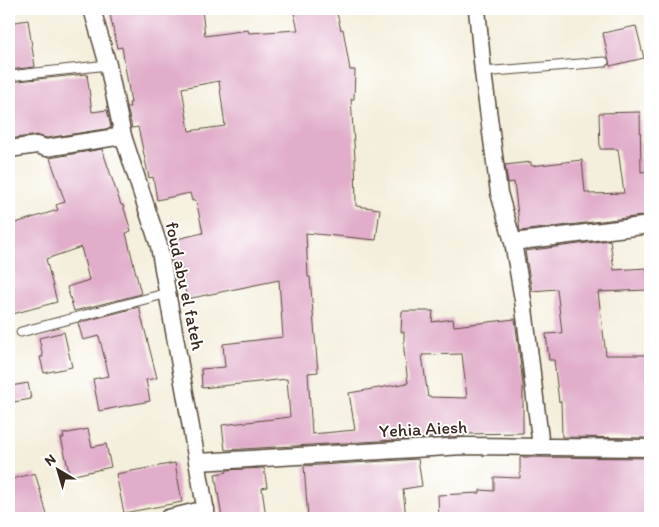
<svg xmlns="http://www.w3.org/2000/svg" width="659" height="527" viewBox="0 0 659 527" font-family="Itim,sans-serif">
  <rect width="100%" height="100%" fill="#fff"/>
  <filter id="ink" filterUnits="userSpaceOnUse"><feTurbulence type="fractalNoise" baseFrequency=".02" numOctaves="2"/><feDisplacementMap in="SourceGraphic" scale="10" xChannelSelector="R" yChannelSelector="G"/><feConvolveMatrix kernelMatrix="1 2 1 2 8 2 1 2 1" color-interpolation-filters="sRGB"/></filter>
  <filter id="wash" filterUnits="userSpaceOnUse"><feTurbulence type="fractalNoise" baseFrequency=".0096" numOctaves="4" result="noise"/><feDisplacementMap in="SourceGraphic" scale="20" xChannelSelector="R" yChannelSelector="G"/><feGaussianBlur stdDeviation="1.12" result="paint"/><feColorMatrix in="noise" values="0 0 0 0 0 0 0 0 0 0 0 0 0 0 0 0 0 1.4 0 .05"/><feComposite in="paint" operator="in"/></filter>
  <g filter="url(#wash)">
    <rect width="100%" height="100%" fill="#f4efdc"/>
    <g id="blocks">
      <!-- building -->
      <g fill="#e1adca" fill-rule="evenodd">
        <path d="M 109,9 L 202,9 L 205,36 L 248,30 L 249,33 L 298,30 L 293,9 L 336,9 L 341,30 L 343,29 L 350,70 L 355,70 L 354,99 L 351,99 L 355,158 L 356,206 L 380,209 L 376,240 L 306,233 L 308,277 L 310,277 L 318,372 L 308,373 L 312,434 L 355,430 L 349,393 L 408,383 L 404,351 L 404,332 L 401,332 L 402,311 L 433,311 L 432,322 L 453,319 L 454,326 L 515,319 L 523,385 L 523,433 L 464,434 L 464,436 L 225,450 L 222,425 L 290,417 L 287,379 L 202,388 L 201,369 L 225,367 L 223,344 L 283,337 L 279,280 L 187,299 L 181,267 L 174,268 L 168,241 L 203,233 L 196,200 L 192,201 L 190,193 L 157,200 L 153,177 L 149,178 L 138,127 L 132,128 L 127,107 L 130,107 L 129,103 L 131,103 L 122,47 L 117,48 ZM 219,81 L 225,126 L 189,131 L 182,88 ZM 462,354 L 467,398 L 428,397 L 422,355 Z"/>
        <polygon points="28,20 35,67 9,70 9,23"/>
        <polygon points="636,26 644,58 610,66 603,33"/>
        <polygon points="87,74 92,112 107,110 111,128 47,138 36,135 9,139 9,82"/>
        <polygon points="640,112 641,172 650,171 650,215 520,231 514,182 508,183 505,165 531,162 531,166 582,160 585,192 589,192 589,194 624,193 618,149 600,149 599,113"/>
        <polygon points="102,149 121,205 123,205 131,231 126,233 141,294 74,311 67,287 89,280 81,247 46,259 57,302 9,315 9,225 58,210 56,205 65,202 50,158"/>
        <polygon points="610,240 614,270 647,268 648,290 598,292 606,355 650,355 650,438 562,437 561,401 559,402 554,360 549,360 546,334 562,333 557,289 532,291 525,251"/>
        <polygon points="139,307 157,378 146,380 150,401 99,411 93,379 109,376 99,336 83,340 78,323"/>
        <polygon points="64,332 72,367 44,373 40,357 43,357 39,338"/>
        <polygon points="28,383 31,399 14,402 11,386"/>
        <polygon points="88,429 92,447 106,444 111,467 70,476 61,438 64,438 63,434"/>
        <polygon points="520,457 650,458 650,518 439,518 438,495 480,493 480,490 494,491 494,477 520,478"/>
        <polygon points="418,459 422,486 403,489 406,518 308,518 304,466"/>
        <polygon points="175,463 182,502 124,513 116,474"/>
        <polygon points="264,468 267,487 262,488 266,518 222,518 215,474 227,472 226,470"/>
        <polygon points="35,473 48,518 9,518 9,480"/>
      </g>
    </g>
  </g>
  <g filter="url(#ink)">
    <use href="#blocks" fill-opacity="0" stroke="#57483a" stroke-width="1"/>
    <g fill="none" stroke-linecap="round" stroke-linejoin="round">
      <defs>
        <g id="service">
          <polyline points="483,72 604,62"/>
          <polyline points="9,76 108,65"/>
          <polyline points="21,332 168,293"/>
        </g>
        <g id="minor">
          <polyline points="92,9 108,65 123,136 159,246 207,518"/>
          <polyline points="477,9 483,72 499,193 513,242 523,300 541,447"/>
          <polyline points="9,149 37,145 46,148 123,136"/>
          <polyline points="513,242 650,225"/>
          <polyline points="198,462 464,446 650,448"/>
          <polyline points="168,518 206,509"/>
        </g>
      </defs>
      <!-- service casing -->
      <use href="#service" stroke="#57483a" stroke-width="11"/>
      <!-- minor casing -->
      <use href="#minor" stroke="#57483a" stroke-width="19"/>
      <!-- service -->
      <use href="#service" stroke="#fff" stroke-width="9"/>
      <!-- minor -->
      <use href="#minor" stroke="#fff" stroke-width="16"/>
    </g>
  </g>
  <g text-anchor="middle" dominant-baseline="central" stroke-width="4" stroke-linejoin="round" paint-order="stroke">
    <!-- street labels -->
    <g font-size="18" fill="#3b2a1e" stroke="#fff">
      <text transform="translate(185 286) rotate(78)">foud abu el fateh</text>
      <text transform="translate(423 429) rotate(-3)">Yehia Aiesh</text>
    </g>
  </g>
  <!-- margin -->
  <rect width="659" height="527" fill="none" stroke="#fff" stroke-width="30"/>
  <!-- north arrow -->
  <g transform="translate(58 470) rotate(322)" stroke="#ffffff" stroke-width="4" paint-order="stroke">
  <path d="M0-4L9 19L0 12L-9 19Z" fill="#3b2a1e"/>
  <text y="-8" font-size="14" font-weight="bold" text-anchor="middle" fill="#3b2a1e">N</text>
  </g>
</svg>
